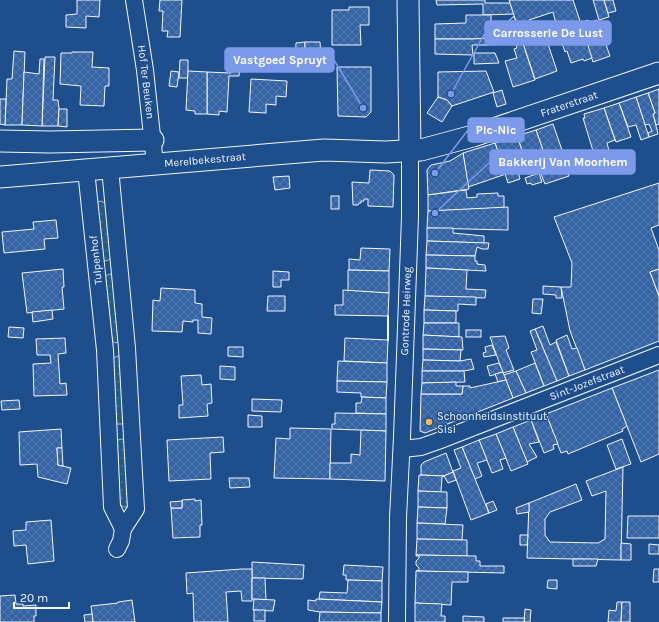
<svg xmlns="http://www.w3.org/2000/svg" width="659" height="622" viewBox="0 0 659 622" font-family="Karla,sans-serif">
  <defs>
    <pattern id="green-dots" width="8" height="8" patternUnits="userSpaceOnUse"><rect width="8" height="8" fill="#245a82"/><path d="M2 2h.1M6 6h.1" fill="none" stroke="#447295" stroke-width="1.8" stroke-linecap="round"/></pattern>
    <pattern id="building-cross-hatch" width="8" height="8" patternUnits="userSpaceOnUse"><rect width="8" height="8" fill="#3563a3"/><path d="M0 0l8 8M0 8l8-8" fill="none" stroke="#537ab1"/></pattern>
  </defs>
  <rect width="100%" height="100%" fill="#1f4e8c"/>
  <!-- green -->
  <g fill="url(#green-dots)" stroke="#a8bbd7">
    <polygon points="101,201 105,203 106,206 112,257 107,261 103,260 97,202"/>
    <polygon points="110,274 113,276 119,341 116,343 112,341 105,276"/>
    <polygon points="118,356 120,357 123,424 117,424 115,422 113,358"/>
    <path d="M 122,439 L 126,440 L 128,506 C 124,508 122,507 120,503 L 117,442 L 118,440 Z"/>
  </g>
  <!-- building -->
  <g fill="url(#building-cross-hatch)" stroke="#f2f6ff">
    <polygon points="77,0 100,0 99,17 86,16 86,28 66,27 66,15 77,14"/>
    <polygon points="160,0 182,0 180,37 167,37 168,31 162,31 163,11 159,11"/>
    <polygon points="436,0 485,0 485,3 510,3 514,14 483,15 483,4 437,5"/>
    <polygon points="509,0 573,0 580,21 557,28 553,12 529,20 532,34 521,37"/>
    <polygon points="593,0 604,0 609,17 599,20"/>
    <polygon points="604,0 613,0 616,11 608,13"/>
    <polygon points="349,7 369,7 369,25 360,25 361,45 332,45 332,10 349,10"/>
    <polygon points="466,15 491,15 491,38 472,39 435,39 435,24 466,23"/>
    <polygon points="514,16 535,80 513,87 505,61 517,58 514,49 517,48 513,37 507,39 499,30"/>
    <polygon points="588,20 590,22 597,20 600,23 608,41 605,42 610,56 593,62 580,23"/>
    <polygon points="580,21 592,58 584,61 583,59 571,63 567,51 565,52 557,28"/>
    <polygon points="544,32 557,71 535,79 522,40"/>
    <polygon points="489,38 489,45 472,45 473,55 435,54 435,39 472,39"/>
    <polygon points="305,42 305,68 295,68 296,43"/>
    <polygon points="305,42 320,42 321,57 305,57"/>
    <polygon points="14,51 25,52 22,125 5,125 7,79 12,79"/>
    <polygon points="72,52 93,52 92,67 109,68 109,86 105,86 104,106 80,105 81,86 60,84 61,53 72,53"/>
    <polygon points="474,53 495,53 499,63 474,64"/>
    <polygon points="45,57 55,57 53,100 58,100 59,109 58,126 42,126"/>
    <polygon points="40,59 44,59 42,126 22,125 24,72 39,74"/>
    <polygon points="180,60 188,60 188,78 179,78"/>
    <polygon points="232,62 240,62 239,76 229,76 227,112 219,111 219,115 207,114 207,72 231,73"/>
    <polygon points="337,67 371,67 371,112 366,117 338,116"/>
    <polygon points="171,71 179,72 177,87 169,86"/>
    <polygon points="188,71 207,72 207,114 195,114 195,111 186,110"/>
    <polygon points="486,71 494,92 452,106 447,100 438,97 438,72"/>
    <polygon points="251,79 287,81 286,97 276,96 276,105 266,104 266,113 249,112"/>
    <polygon points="659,89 659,124 656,125 653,114 655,113 648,93"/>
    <polygon points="502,90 506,104 497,107 493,93"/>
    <polygon points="648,93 655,113 653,114 658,134 649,137 648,133 652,131 649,124 645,125 636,97"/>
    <polygon points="438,97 447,100 452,106 442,122 427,113"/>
    <polygon points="636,97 649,137 641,140 636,125 628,127 619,103"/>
    <polygon points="0,99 6,99 5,125 0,124"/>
    <polygon points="619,103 631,137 616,142 604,108"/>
    <polygon points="604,108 615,140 607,143 609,151 590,157 589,153 593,151 583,118 585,118 584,114"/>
    <polygon points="59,109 67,109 67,127 58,126"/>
    <polygon points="553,124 563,153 546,159 536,130"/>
    <polygon points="536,130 546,159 527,165 517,136"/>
    <polygon points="517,136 527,165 517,168 520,179 508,183 495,143"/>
    <polygon points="495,143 506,174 468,187 463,153"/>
    <polygon points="463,153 469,189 428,195 427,170 431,165 450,161"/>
    <polygon points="565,166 569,176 545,184 541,174"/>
    <polygon points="370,170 390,171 394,175 393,207 368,206 368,199 364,199 364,201 361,201 361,203 359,203 358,205 353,205 352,182 369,183"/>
    <polygon points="539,173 542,182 532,185 531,183 527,184 525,178"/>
    <polygon points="289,176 290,188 275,190 273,177"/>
    <polygon points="659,183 659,225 651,228 659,250 659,269 650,272 659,296 659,341 585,370 570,331 561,287 571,287 572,263 554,217"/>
    <polygon points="466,190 467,198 477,197 477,194 498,193 498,196 504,196 504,208 428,211 428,195"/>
    <rect x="331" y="196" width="8" height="13"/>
    <polygon points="508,207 508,230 427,228 428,211"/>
    <polygon points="56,220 58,238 44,239 45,249 4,253 2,232 34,229 33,222"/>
    <polygon points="427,228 453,228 453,233 484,236 484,243 427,241"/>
    <polygon points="427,241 489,243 488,249 482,249 477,247 475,256 426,255"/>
    <polygon points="361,248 390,249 389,271 349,270 349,259 360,260"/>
    <polygon points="426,255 475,256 475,261 477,261 477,264 485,265 486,271 426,268"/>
    <polygon points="426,268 467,270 466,289 486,290 485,298 425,296"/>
    <polygon points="63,269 64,287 62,287 64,309 27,313 22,273"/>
    <polygon points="659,269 659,296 650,272"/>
    <polygon points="348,270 389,271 389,293 348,291"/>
    <polygon points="273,271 289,272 289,280 281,280 281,287 273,287"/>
    <polygon points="543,286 561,287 562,298 556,298 556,295 543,294"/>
    <polygon points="161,288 195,290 195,303 202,304 202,317 212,318 211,334 198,333 198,320 193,320 193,322 183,321 182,332 152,331 153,300 160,301"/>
    <polygon points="343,290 389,293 388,316 335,315 335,305 343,305"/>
    <polygon points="268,296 285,296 285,311 267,311"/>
    <polygon points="425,296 476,297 476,305 458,304 458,311 424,310"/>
    <polygon points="533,299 543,299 541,314 532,313"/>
    <polygon points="52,310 53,319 33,322 32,312"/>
    <polygon points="424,310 456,311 456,323 424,323"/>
    <polygon points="424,323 459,323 459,337 423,335"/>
    <polygon points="543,326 550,345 556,342 569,376 557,381 535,329"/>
    <polygon points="9,327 24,328 23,338 8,337"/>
    <polygon points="535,329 557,381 544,386 531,352 537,350 530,331"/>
    <rect x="466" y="330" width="15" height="7"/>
    <polygon points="423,335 462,337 463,350 423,349"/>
    <polygon points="567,335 572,349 577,348 585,370 569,376 556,340"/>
    <polygon points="505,336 509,348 506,350 514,370 503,373 490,337"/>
    <polygon points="65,338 66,353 58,354 60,384 66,383 67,395 34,396 33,364 51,363 50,355 37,355 36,339"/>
    <polygon points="345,338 388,340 387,363 344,361"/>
    <polygon points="492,345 496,355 484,357 483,353 486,352 485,347"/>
    <polygon points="228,347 243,347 243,357 228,356"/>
    <polygon points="423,349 461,350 460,361 423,360"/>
    <polygon points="471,359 474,369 464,371 422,371 423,360 460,361"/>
    <polygon points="338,361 387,363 387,382 337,381"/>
    <polygon points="499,363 503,372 490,376 487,366"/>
    <polygon points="535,363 544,386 526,393 516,371"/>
    <polygon points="220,366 235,367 235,380 220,379"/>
    <polygon points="659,370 659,454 641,462 612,388"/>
    <polygon points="422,371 464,371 465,382 422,383"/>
    <polygon points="516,371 526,393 513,398 504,375"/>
    <polygon points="503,372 506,380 498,382 495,374"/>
    <polygon points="201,375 202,385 211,384 212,403 207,404 208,416 179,418 179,405 183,405 181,376"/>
    <polygon points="506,380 513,398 425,433 420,431 421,394 462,394 463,386 470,386 470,388"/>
    <polygon points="337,381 387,382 386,398 361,397 361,393 337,392"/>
    <polygon points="456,382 456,386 463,386 462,394 421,394 422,383"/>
    <polygon points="612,388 627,426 622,429 623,431 568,454 567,451 561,453 546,414"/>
    <polygon points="362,397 386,398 386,414 356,413 356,403 361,403"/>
    <polygon points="252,399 282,400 281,412 252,411"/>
    <polygon points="19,400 20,409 2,410 1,401"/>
    <polygon points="335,413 386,414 386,431 332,429 332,424 335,424"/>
    <polygon points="546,414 558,444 553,445 554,449 544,453 531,420"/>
    <polygon points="248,415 262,416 262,427 248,427"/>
    <polygon points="531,420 539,442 529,444 537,457 527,462 513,427"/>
    <polygon points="513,427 528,464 511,471 496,434"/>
    <polygon points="290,428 331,429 330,479 274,478 276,438 290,439"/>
    <polygon points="61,429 62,448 57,448 58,465 71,468 67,484 38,477 37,464 20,465 19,432"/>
    <polygon points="361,430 386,431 385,481 330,479 330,463 351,463 351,454 360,455"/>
    <polygon points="496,434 506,458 500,460 503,469 492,473 479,440"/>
    <polygon points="223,437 224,452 210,453 211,479 169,481 167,440"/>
    <polygon points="622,439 631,464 616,469 607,445"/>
    <polygon points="479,440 487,460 477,463 482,476 475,479 462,447"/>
    <polygon points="462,447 489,513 471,520 453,471 461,468 454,450"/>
    <polygon points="57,448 62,448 63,466 58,465"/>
    <polygon points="446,453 453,472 444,476 421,475 421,465 424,462"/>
    <polygon points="623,467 621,560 527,558 529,503 576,484 582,500 550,512 545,519 545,535 550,542 598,543 605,539 606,491 592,496 586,481"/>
    <polygon points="453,472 456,480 448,483 444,476"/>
    <polygon points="419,475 444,476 442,477 441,492 418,491"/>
    <polygon points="229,478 249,478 250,487 230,488"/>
    <polygon points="418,491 447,492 447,508 418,507"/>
    <polygon points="195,499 195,501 201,500 202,525 200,525 200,537 173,538 171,508 182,508 182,500"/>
    <polygon points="182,501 182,508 171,508 170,502"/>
    <polygon points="493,501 497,510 489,513 486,504"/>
    <polygon points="529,503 529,512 517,514 516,508"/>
    <polygon points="418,507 447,508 445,524 417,523"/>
    <polygon points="628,516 659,516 659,538 627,538"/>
    <polygon points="51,520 54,561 28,564 26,545 14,546 13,531 26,530 26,522"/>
    <polygon points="417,523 463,525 462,540 417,539"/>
    <polygon points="520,535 528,535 527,545 520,545"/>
    <polygon points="417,539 467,540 467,556 416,555"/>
    <polygon points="621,543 631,544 631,560 621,560"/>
    <polygon points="649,544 659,545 659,554 649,554"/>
    <polygon points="416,555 476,556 476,561 480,561 480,566 504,566 504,573 416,571 419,570 419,568 416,565 416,561 419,558 419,556 416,556"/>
    <polygon points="573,559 598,559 596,566 573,566"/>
    <polygon points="252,562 304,565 303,579 252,578"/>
    <polygon points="344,565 383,567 382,581 346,580 346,575 343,575"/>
    <polygon points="242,569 252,569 252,601 242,601 241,591 226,592 228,622 194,622 193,593 187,594 186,573"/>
    <polygon points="654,569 659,569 659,582 653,582"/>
    <polygon points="416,571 468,572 468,582 452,582 451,605 415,603"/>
    <polygon points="252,578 265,578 266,600 252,599"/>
    <polygon points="348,580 382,581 382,602 319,599 320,592 347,593"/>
    <polygon points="548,580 557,580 557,589 547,588"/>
    <polygon points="15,595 16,604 23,604 23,606 36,605 36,616 34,616 34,622 0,622 0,596"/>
    <polygon points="254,599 275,600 273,611 253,610"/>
    <polygon points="316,599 382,602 381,613 320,612 308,610 308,600 316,601"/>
    <polygon points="132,600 135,622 93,622 91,606 118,603 118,602"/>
    <polygon points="617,602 622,602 621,622 608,622 609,610 616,611"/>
    <polygon points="622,602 630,602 630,622 621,622"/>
    <polygon points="415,603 442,604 441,616 445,616 445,622 415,622"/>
    <polygon points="525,609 531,610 530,622 524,622"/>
    <rect x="254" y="610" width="11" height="11"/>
    <polygon points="320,612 381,613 381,622 319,622"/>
    <polygon points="92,614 93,622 85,622 84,615"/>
    <polygon points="463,616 484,617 484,622 463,622"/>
    <polygon points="503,618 525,618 524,622 503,622"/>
  </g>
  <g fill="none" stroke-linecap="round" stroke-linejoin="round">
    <defs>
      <g id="minor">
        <polyline points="134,0 145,70 155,164"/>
        <polyline points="86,170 105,350 112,507 123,529 136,509 127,348 110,168"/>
        <polyline points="402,449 421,447 438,441 659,355"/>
        <polyline points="117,549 121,541 123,529"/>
        <polyline points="397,622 398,518 402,437 410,217 410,151"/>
      </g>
      <g id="tertiary">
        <polyline points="408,0 410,151"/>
        <polyline points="0,141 50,142 153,140"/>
        <polyline points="0,177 324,150 386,152 421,150 473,136 659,73"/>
      </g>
    </defs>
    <!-- minor casing -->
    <use href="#minor" stroke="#f2f6ff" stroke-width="18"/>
    <!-- tertiary casing -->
    <use href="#tertiary" stroke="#f2f6ff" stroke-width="23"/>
    <!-- minor -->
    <use href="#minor" stroke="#1f4e8c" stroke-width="16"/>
    <!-- tertiary -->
    <use href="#tertiary" stroke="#1f4e8c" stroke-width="21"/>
    <!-- wall -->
    <polyline stroke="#f2f6ff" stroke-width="2" points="388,340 388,316"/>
  </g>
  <!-- markers -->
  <circle fill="#ffb74d" stroke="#1f4e8c" stroke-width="1.5" cx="429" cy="422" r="4"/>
  <g text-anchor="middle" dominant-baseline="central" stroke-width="3" stroke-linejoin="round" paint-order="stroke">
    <!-- street labels -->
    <g font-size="11" fill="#f2f6ff" stroke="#1f4e8c">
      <text transform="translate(146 82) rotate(83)">Hof Ter Beuken</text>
      <text transform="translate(569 104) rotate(-19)">Fraterstraat</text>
      <text transform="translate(205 160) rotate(-5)">Merelbekestraat</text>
      <text transform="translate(96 260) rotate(-96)">Tulpenhof</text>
      <text transform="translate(406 311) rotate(-88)">Gontrode Heirweg</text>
      <text transform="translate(587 383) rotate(-21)">Sint-Jozefstraat</text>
    </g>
    <!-- poi labels -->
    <g font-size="11" fill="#f2f6ff" stroke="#1f4e8c" text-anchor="start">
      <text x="437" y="416">Schoonheidsinstituut<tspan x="437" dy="13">Sisi</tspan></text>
    </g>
  </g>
  <!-- callouts -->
  <path fill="none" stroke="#7d9aea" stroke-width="1.5" d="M451 94L485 33M363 108L334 60M435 173L468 130M435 213L490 162"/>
  <g fill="#7d9aea" stroke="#1f4e8c" stroke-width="1.5">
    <circle cx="451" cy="94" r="4"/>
    <circle cx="363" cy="108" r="4"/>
    <circle cx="435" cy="173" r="4"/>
    <circle cx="435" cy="213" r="4"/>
  </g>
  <g fill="#7d9aea" stroke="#7d9aea" stroke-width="1.5">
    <rect x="485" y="21" width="126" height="24" rx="4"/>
    <rect x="225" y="48" width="109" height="24" rx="4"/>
    <rect x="468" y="118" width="56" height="24" rx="4"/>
    <rect x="490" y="150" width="145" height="24" rx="4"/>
  </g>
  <g font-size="12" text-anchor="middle" font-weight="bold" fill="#fff">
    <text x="548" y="37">Carrosserie De Lust</text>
    <text x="280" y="64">Vastgoed Spruyt</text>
    <text x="496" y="134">Pic-Nic</text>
    <text x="563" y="166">Bakkerij Van Moorhem</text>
  </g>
  <!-- scale -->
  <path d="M14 602v6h55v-6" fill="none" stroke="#f2f6ff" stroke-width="2"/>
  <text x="20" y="602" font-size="12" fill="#f2f6ff" stroke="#1f4e8c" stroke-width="3" paint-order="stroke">20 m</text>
</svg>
